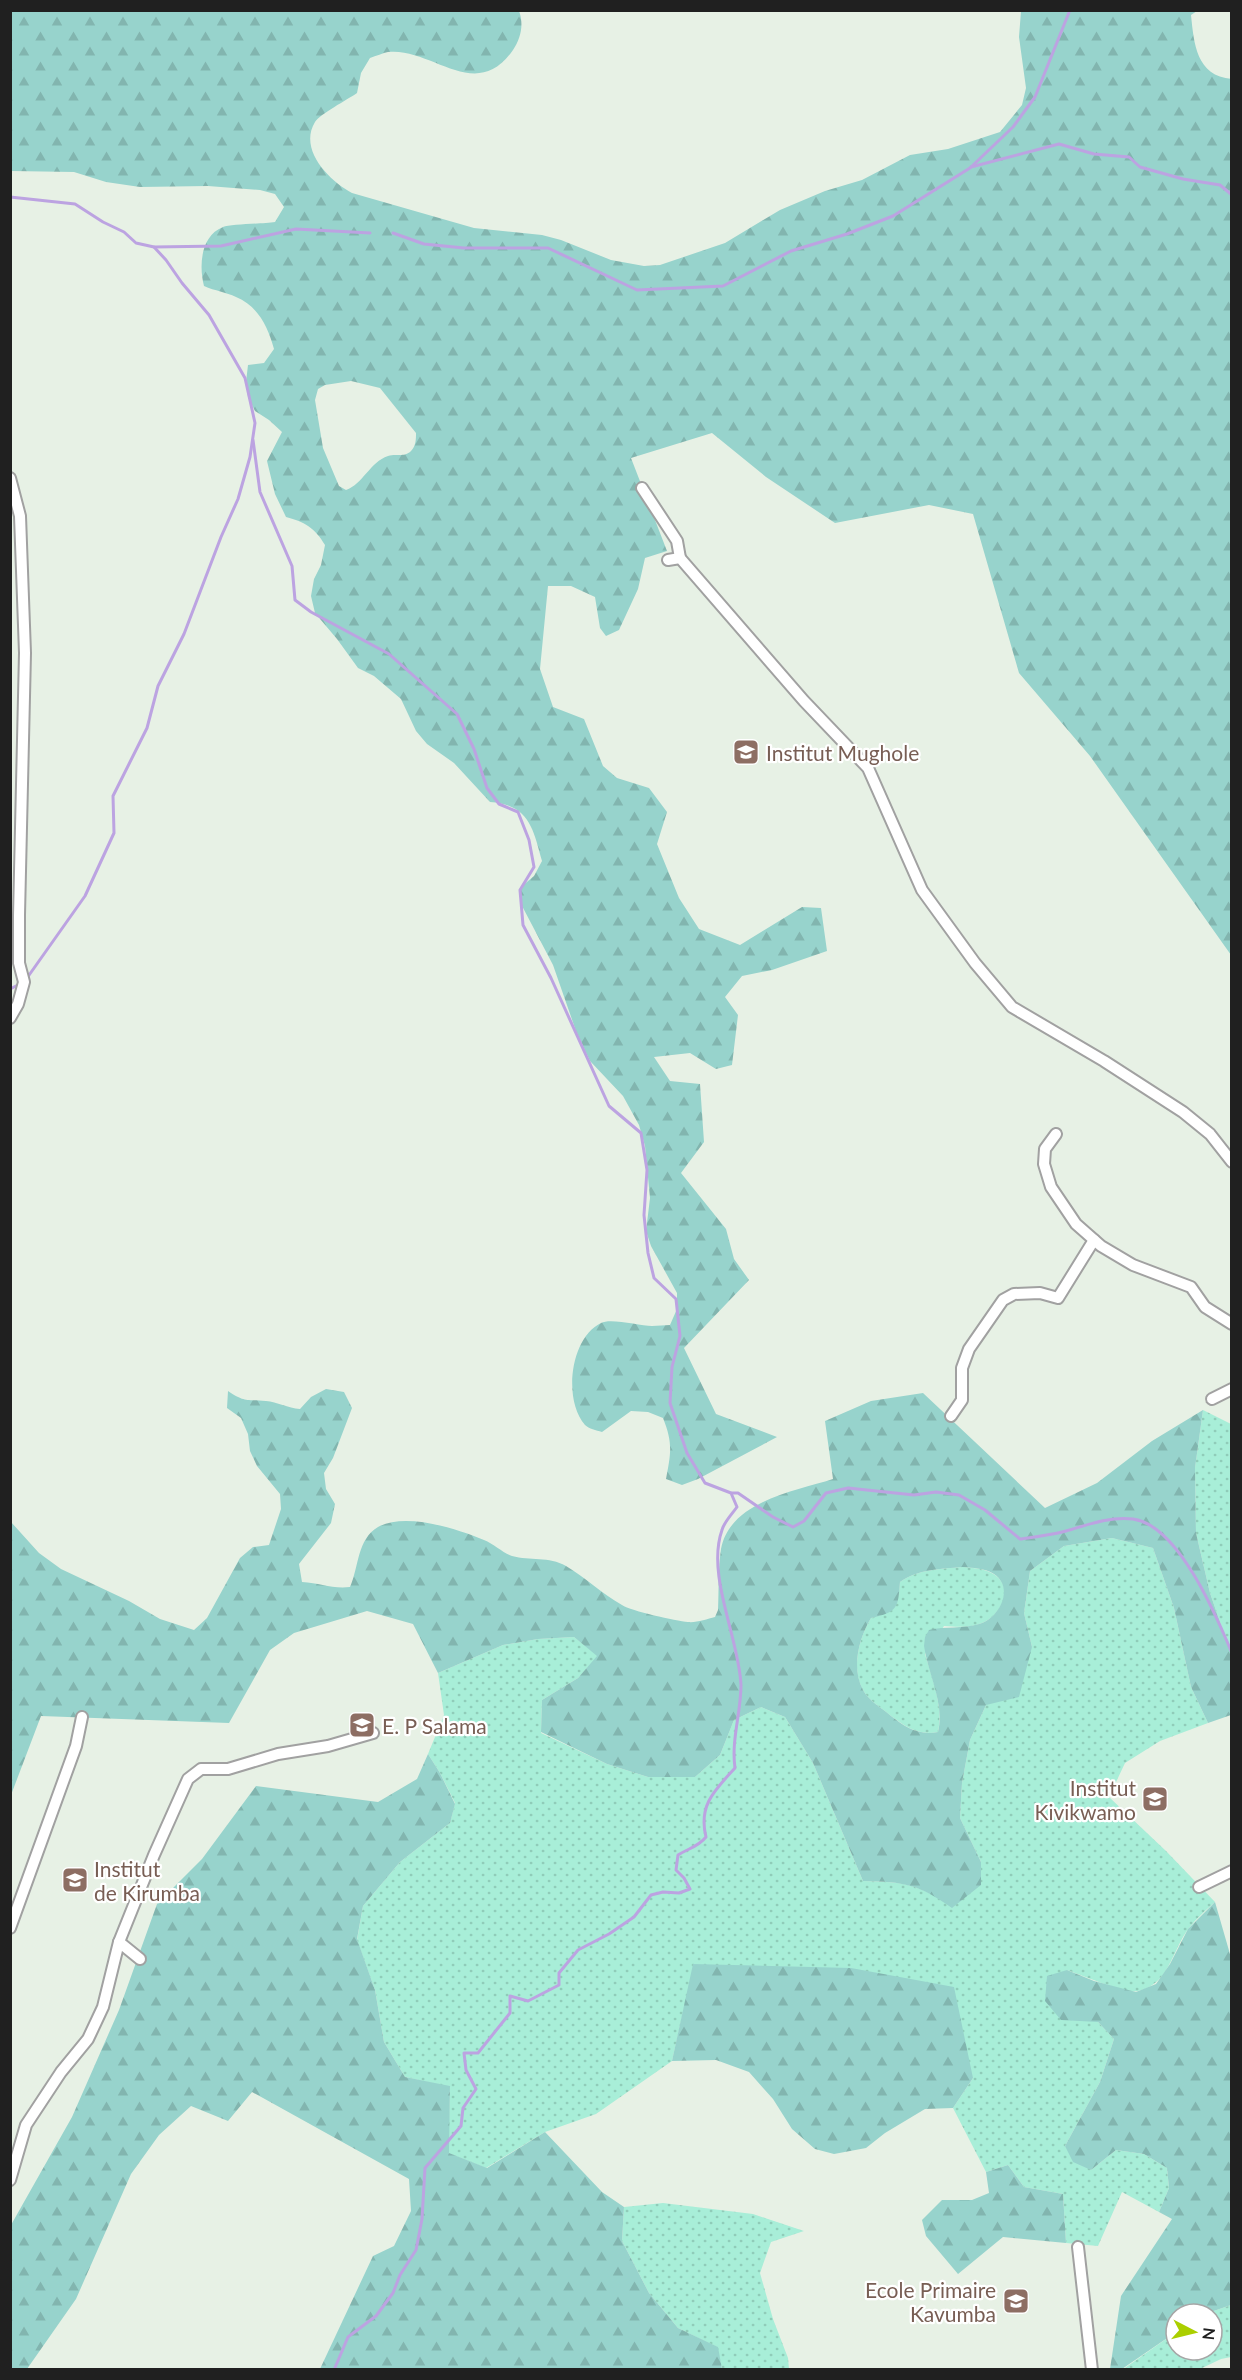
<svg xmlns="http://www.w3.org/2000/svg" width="1242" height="2380" viewBox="0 0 1242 2380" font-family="Lato,sans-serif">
  <defs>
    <pattern id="grass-dots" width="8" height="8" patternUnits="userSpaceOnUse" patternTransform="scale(1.5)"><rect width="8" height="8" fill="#a8eed8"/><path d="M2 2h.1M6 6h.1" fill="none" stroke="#90ccb9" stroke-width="1.8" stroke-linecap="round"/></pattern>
    <pattern id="forest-firs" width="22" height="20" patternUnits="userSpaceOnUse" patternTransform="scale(1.5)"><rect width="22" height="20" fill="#97d3cc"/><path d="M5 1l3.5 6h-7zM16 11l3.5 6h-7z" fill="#82b5af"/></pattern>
  </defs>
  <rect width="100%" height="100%" fill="#e7f1e5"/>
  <!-- grass -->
  <g fill="url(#grass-dots)">
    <polygon points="1203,1410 1231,1424 1231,1654 1210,1593 1196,1533 1195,1468"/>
    <path d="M 1112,1538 L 1153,1548 L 1174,1608 L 1191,1687 L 1208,1723 L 1160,1741 L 1125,1763 L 1109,1797 L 1166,1851 L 1215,1902 C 1206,1910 1196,1919 1189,1928 C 1172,1950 1169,1985 1138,1991 C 1126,1994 1081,1975 1067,1970 L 1098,2022 L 1114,2039 L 1100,2082 L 1065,2146 L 1091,2170 L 1116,2150 L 1144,2154 L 1167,2168 L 1169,2188 L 1159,2212 L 1122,2192 L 1098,2246 L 1066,2243 L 1063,2194 L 1024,2187 L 1008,2165 L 986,2172 L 953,2108 L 973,2078 L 694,1964 L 672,2061 L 596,2114 L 545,2132 L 486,2168 L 448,2153 L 450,2087 L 405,2077 L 384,2042 L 375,1990 L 357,1940 L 363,1906 L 400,1862 L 450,1823 L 455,1803 L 440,1773 L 428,1754 L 444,1715 L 438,1673 L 503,1645 L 538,1639 L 574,1637 L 598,1656 L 578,1678 L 542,1700 L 541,1733 L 607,1764 L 648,1777 L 695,1777 L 720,1755 L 734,1720 L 761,1707 L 785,1717 L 813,1763 L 863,1881 C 905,1882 918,1884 953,1907 L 981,1862 L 960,1818 L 962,1783 L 970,1740 L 986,1705 L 1032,1647 L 1024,1613 L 1030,1571 L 1064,1546 Z"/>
    <path d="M 963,1567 C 973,1568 985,1568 995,1575 C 1015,1589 1000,1616 982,1623 C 971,1628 956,1627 944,1626 L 925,1654 C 932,1678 944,1708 938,1732 C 919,1736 906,1727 891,1716 C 882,1708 869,1701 863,1690 C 851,1668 859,1638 871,1618 C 895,1612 898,1606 900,1582 C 918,1569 941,1569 963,1567 Z"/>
    <polygon points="663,2203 753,2214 804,2231 771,2242 760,2273 773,2319 788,2358 789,2369 722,2369 717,2347 678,2328 649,2293 622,2241 624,2207"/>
    <polygon points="1231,2305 1231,2357 1221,2359 1200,2369 1122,2370 1176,2332 1176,2350 1212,2350 1212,2314 1205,2314"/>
  </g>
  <!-- forest -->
  <g fill="url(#forest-firs)" fill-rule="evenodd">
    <path d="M 11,11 L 519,11 C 524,24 521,38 513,50 C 476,104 432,47 388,52 C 383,53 376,56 370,58 L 361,73 L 357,93 C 347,100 320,114 315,122 C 298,150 330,181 352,193 L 474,228 L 542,235 L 561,240 L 611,260 L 644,266 L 660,265 L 725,243 L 780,210 L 825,191 L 862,180 L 910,155 L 948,149 L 1000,132 L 1022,105 L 1026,88 L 1019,37 L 1021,11 L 1197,11 L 1191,15 C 1194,43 1196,76 1232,79 L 1231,955 L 1090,756 L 1019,673 L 973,514 L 929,505 L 835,523 L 766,477 L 712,433 L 631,458 L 667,551 L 645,558 L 638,589 L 619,630 L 606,636 L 600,628 L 595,597 L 571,586 L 548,586 L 540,669 L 553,707 L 584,719 L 603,766 L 617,778 L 649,788 L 667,812 L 657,844 L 679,898 L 699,929 L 740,945 L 802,907 L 821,908 L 827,951 L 772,970 L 742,976 L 725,997 L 738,1015 L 732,1065 L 716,1069 L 690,1053 L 654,1057 L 670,1081 L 700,1084 L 704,1142 L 681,1173 L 726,1229 L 734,1259 L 749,1280 L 684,1348 L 716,1414 L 777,1437 L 698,1479 L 682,1485 L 666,1479 C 671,1453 673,1443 663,1418 L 648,1412 L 631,1411 L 602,1432 C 596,1430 589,1429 585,1425 C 563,1400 570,1338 601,1323 C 611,1318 640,1326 652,1326 C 658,1326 664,1325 670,1325 L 677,1309 L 677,1293 L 651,1246 L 646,1231 L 650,1198 L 645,1146 L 639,1125 L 623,1096 L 590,1061 L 576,1031 L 553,965 L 521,904 L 521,887 L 534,876 L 542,861 C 533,828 529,805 490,802 L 454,763 L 427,744 L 416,731 L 401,699 L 374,676 L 358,668 L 337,639 L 315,613 L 311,596 L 314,579 L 321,565 L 325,545 C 315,528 305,522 286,517 L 275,494 L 267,461 L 282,432 L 269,420 L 255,411 L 248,397 L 246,382 L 248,365 L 264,363 L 274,349 C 268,327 258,306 236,297 C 226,292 215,291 204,286 C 199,267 200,236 223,227 C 230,224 263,224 275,222 L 284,207 L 275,194 L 260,190 L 208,186 L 140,187 L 106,182 L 74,172 L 11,171 ZM 351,381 L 380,388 L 416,433 C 416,439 416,446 411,451 C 404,458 396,453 388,456 C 370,462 363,484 346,490 L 339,486 L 323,448 L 315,400 L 318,389 L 325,385 Z"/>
    <path d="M 326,1389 L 344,1392 L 352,1408 L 333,1458 L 324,1473 L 326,1489 L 335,1504 L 331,1523 L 299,1564 L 302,1582 C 320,1583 332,1589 350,1587 C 359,1567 357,1539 378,1527 C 405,1512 458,1529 484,1540 C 494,1544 503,1553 512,1556 C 530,1561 549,1556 566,1566 C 585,1577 602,1594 622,1605 C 631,1611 676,1621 688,1622 C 696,1623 707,1619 715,1617 L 718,1610 C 719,1590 718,1569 721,1549 C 730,1501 795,1491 833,1479 L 825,1421 L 871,1401 L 923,1393 L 1045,1508 L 1097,1483 L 1152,1441 L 1203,1410 L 1195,1468 L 1196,1533 L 1210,1593 L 1231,1654 L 1231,1715 L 1208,1723 L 1191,1687 L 1174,1608 L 1153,1548 L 1112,1538 L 1064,1546 L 1030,1571 L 1024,1613 L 1032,1647 L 1019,1697 L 986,1705 L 970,1740 L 962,1783 L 960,1818 L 981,1862 L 981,1885 L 952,1908 C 918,1884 905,1882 863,1881 L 813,1763 L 785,1717 L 761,1707 L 734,1720 L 720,1755 L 695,1777 L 648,1777 L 607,1764 L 541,1732 L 542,1700 L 578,1678 L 597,1656 L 574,1637 L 538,1639 L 503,1645 L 438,1673 L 413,1624 L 367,1611 L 294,1633 L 270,1650 L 229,1723 L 41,1716 L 11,1795 L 11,1522 L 39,1553 L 61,1569 L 129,1601 L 160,1619 L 194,1630 L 207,1618 L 240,1558 L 253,1547 L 269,1545 L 281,1509 L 280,1494 L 257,1466 L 250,1451 L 248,1434 L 241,1418 L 227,1408 L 228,1391 C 246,1403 246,1399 266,1401 C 277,1402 288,1408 300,1409 L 311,1397 ZM 963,1567 C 973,1568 985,1568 994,1574 C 1015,1588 999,1619 979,1624 C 963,1629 945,1626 929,1630 L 925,1637 L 924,1646 C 928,1674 945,1704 938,1732 C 919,1736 905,1727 891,1716 C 882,1708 869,1701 863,1690 C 851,1668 859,1638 871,1618 C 898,1612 898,1608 900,1582 C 918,1569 941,1569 963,1567 Z"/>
    <polygon points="428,1754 440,1773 455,1804 450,1823 400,1862 363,1906 357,1939 375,1990 384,2042 405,2077 450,2086 449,2153 487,2168 545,2132 602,2192 624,2207 622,2241 649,2293 678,2328 718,2347 722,2369 320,2369 373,2256 394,2246 411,2211 409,2179 252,2092 228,2121 191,2106 159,2135 131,2174 76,2299 27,2369 11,2370 11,2225 72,2117 119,2010 157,1904 202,1859 256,1786 378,1802 417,1779"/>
    <polygon points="1215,1902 1232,1961 1231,2305 1205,2314 1176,2314 1176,2332 1122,2369 1110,2369 1121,2296 1172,2219 1159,2212 1169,2188 1167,2168 1144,2154 1116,2150 1091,2170 1073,2162 1065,2146 1100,2082 1114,2039 1098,2022 1061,2020 1045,2001 1047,1976 1067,1970 1094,1981 1136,1992 1156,1984 1170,1964 1188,1929"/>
    <polygon points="693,1964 851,1968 954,1987 973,2078 953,2108 925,2109 885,2133 866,2148 834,2154 815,2149 792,2129 773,2099 749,2072 716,2060 672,2061"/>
    <polygon points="1008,2165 1024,2187 1063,2194 1066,2243 1003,2237 958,2274 926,2236 922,2220 942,2200 972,2200 989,2193 986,2172"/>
  </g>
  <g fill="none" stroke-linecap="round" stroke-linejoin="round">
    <!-- stream -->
    <g stroke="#bca3e1" stroke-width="3">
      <polyline points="971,167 1059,144 1094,154 1129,157 1140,167 1183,179 1220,185 1232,195"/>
      <polyline points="10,197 75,204 103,222 124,232 136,243 154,247 221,246 296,229 370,233"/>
      <polyline points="393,233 424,244 464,248 548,248 637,290 723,286 791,251 847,234 893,216 970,168 1013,127 1035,97 1070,10"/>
      <path d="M 253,440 L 260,492 L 292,566 L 295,600 L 311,612 L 389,654 L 457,714 L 474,749 L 487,788 L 499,804 L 518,812 L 529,840 L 534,867 L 520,890 L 523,925 L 551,978 L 609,1106 L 641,1133 L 647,1170 L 644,1215 L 648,1253 L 654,1278 L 676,1299 L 680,1336 L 672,1367 L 670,1403 L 687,1453 L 705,1483 L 731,1493 L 737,1507 C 732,1514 724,1522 722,1530 C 706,1575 739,1638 741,1685 C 741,1713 731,1740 735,1768 C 715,1790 698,1805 706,1837 C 698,1847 689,1848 678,1855 L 676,1870 L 684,1878 L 690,1889 L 679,1893 L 663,1892 L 651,1895 L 634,1917 L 609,1934 L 578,1950 L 559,1973 L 559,1985 L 528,2001 L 510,1996 L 510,2013 L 478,2053 L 464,2053 L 466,2070 L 476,2089 L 463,2108 L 461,2126 L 425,2168 L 422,2219 L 416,2250 L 400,2275 L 393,2293 L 376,2316 L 348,2337 L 334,2370"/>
      <polyline points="27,978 85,896 114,833 113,796 147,728 158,686 184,634 221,537 238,499 250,457 255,423 245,378 209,315 182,283 166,260 154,247"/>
      <polyline points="10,989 20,984"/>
      <path d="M 732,1493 L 738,1493 L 773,1517 L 793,1527 L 804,1521 L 826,1493 L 848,1488 L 914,1495 L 936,1492 L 959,1495 L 985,1510 L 1020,1539 C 1035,1537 1051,1535 1066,1531 C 1087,1525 1110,1516 1133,1519 C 1178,1525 1216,1615 1232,1653"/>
    </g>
    <defs>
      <g id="street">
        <polyline points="10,478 20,516 25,653 19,915 19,963 24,982 18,1004 10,1018"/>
        <polyline points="642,488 677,541 680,558"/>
        <polyline points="668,560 680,558 804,701 868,768 922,890 975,963 1012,1007 1104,1061 1183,1112 1210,1134 1232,1162"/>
        <polyline points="1056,1134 1045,1149 1044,1164 1051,1187 1076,1224 1101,1246 1133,1265 1191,1287 1205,1307 1232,1324"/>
        <polyline points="1212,1399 1232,1389"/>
        <polyline points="951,1416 962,1400 962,1368 969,1349 1003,1300 1014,1294 1040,1293 1058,1298 1094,1240"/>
        <polyline points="1199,1887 1232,1871"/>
        <polyline points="10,1928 76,1746 82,1717"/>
        <polyline points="119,1942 140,1959"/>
        <polyline points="10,2180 26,2125 61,2072 88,2039 103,2007 119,1942 154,1855 188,1779 201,1769 228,1769 278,1754 328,1746 373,1733"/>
        <polyline points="1078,2247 1092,2370"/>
      </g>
    </defs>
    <!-- street casing -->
    <use href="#street" stroke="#a1a1a1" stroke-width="14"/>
    <!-- street -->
    <use href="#street" stroke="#fff" stroke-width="10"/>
  </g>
  <!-- icons -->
  <defs>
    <symbol id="school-square" viewBox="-11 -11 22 22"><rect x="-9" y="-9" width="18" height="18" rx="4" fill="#8d6e63" stroke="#fff"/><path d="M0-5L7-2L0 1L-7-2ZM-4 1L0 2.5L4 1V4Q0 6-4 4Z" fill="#fff"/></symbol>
  </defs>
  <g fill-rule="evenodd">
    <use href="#school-square" x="731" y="737" width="30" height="30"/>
    <use href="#school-square" x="347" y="1710" width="30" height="30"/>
    <use href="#school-square" x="1140" y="1784" width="30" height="30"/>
    <use href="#school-square" x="60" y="1865" width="30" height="30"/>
    <use href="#school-square" x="1001" y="2286" width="30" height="30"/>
  </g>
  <g text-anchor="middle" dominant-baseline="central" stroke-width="4.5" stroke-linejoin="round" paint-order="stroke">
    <!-- education labels -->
    <g font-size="21" fill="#785e54" stroke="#fff" text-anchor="start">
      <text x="766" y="752">Institut Mughole</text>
      <text x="382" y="1725">E. P Salama</text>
      <text x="1136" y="1787" text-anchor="end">Institut<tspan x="1136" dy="24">Kivikwamo</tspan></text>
      <text x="94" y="1868">Institut<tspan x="94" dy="24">de Kirumba</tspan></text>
      <text x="996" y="2289" text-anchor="end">Ecole Primaire<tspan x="996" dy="24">Kavumba</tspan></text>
    </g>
  </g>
  <!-- border -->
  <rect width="1242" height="2380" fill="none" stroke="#202020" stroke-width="24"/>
  <!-- north arrow -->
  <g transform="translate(1194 2332) rotate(97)"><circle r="28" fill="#ffffff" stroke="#a6a6a6" stroke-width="1.5"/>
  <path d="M0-4.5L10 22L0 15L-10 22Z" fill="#abcf00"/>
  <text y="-9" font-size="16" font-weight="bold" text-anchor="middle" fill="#202020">N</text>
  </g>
</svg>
